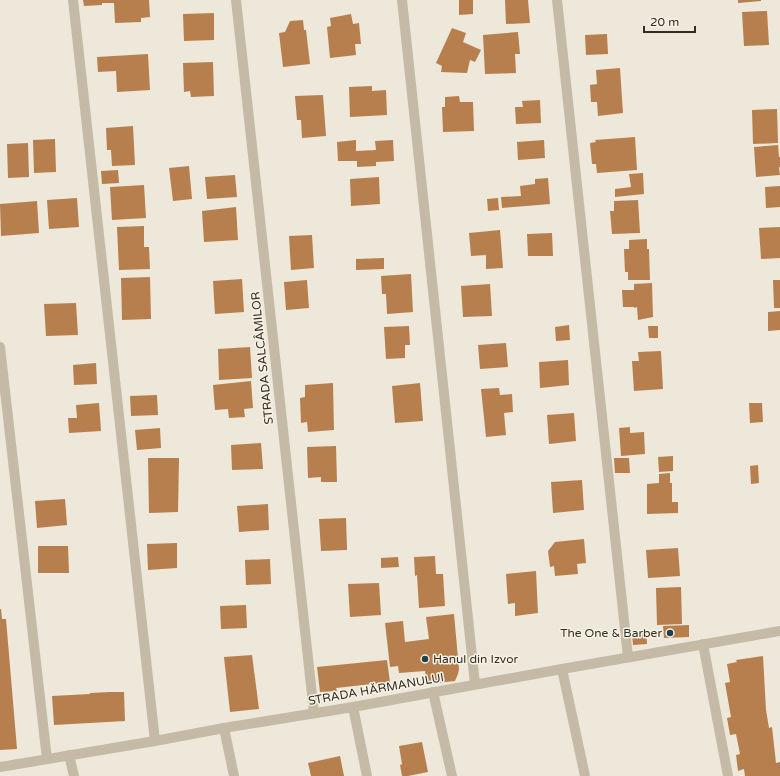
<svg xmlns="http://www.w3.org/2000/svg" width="780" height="776" viewBox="0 0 780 776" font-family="'Varela Round',sans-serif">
  <rect width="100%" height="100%" fill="#ede8d9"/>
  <!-- building -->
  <g fill="#b77f4d">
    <polygon points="83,0 149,0 150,17 141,18 141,22 115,23 114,3 102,3 102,5 84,6"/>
    <polygon points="459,0 473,0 473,14 459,15"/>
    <polygon points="505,0 528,0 530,23 506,24"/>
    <polygon points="738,0 761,0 761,1 738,3"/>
    <polygon points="767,11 769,45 744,46 742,12"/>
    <polygon points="214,13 214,40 184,41 183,14"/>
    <polygon points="351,14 353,24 359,23 361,44 355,44 356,55 330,58 327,27 331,26 330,18"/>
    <polygon points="303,20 304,30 306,30 310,64 283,67 279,33 285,32 290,21"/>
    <polygon points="452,28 466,33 463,42 481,50 475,62 470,60 467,73 441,72 442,66 436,63"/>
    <polygon points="518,32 520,54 515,54 516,73 485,74 483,35"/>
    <polygon points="607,34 608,54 586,55 585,35"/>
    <polygon points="148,54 150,90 117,92 116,71 98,72 97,57"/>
    <polygon points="213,62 214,96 191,97 190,91 184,92 183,63"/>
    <polygon points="620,68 623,113 598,116 597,102 591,102 590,85 597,84 596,70"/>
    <polygon points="372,86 372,91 386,90 387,115 350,117 349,87"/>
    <polygon points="323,95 326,136 302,138 301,120 297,120 295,96"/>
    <polygon points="459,96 460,102 473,102 474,131 443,132 442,107 445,107 445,97"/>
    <polygon points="540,100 541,123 516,124 515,107 523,107 522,101"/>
    <polygon points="777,109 778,143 753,144 752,110"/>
    <polygon points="133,126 135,165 112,166 111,150 107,150 106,128"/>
    <polygon points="635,137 637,170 597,173 596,164 592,164 590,143 596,142 595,140"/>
    <polygon points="55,139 56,172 34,173 33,140"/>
    <polygon points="356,140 356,151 376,150 375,141 393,140 394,161 376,162 376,166 357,167 357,161 338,161 337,142"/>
    <polygon points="544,140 545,158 518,160 517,142"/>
    <polygon points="28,143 29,177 8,178 7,144"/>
    <polygon points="778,145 779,157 780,157 780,167 779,167 780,175 756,177 754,147"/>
    <polygon points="189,166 192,199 173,201 169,168"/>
    <polygon points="118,170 119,183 102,184 101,171"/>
    <polygon points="643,173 644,194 615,197 615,189 631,187 629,174"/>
    <polygon points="235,175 237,197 207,199 205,177"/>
    <polygon points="379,177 380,204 351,206 350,179"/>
    <polygon points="548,178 550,204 502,208 501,197 521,196 520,186 535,184 535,179"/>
    <polygon points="144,185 146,218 112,220 110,187"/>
    <polygon points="780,186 780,207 766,208 765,187"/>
    <polygon points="77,198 79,227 49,229 47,200"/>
    <polygon points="498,198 499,210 488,211 487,199"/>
    <polygon points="638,200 640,233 612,234 610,211 614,211 614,201"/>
    <polygon points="37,201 39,233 1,236 0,204"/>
    <polygon points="236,207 238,240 204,242 202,211"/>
    <polygon points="144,226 144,247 149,247 150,269 119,270 117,227"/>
    <polygon points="780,227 780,258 761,259 759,228"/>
    <polygon points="500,230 503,268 486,269 486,255 471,256 469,233"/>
    <polygon points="552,233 553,256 528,256 527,234"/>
    <polygon points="312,235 314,268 291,270 289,236"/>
    <polygon points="647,239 647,249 649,249 650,280 628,280 628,272 625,272 624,249 629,249 629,240"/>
    <polygon points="384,258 384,269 356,270 356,259"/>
    <polygon points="411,274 413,312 387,314 386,294 382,294 381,276"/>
    <polygon points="150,277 151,319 122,320 121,278"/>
    <polygon points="242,279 244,312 215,314 213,281"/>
    <polygon points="307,280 309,308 286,310 284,282"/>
    <polygon points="773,280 780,280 780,308 774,308"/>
    <polygon points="652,283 653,317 638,320 637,307 634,308 634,307 623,307 622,290 634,290 634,284"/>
    <polygon points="490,284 492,316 463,317 461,286"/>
    <polygon points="76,303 78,335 46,336 44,304"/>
    <polygon points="780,311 780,330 768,331 768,312"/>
    <polygon points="569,325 570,340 556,341 555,327"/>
    <polygon points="409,326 410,345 405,345 405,358 386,359 384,327"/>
    <polygon points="648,326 658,326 658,338 649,338"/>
    <polygon points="506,343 508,367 480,369 478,345"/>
    <polygon points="250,347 252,378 219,380 218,349"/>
    <polygon points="661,351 663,389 634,391 632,361 639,361 638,352"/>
    <polygon points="568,360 569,385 540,388 539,362"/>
    <polygon points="96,363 97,384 74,385 73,365"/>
    <polygon points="251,381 253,408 244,409 245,417 229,418 228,409 215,410 213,385"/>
    <polygon points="333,383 334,430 308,432 307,422 301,423 300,398 305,397 305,385"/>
    <polygon points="420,383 423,421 395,423 392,386"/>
    <polygon points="499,388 500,395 512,394 513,412 504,413 506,435 486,437 481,389"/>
    <polygon points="157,395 158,415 131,416 130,396"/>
    <polygon points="99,403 101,431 69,433 68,418 77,418 76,405"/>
    <polygon points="749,403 762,403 763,422 750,423"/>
    <polygon points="574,413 576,441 549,444 547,415"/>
    <polygon points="630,427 630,433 644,432 645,454 621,456 619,428"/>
    <polygon points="160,428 161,448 137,450 135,430"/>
    <polygon points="261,443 263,469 232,470 231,445"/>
    <polygon points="336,446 337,482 321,482 321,477 308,478 307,447"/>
    <polygon points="673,456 673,471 659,472 658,457"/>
    <polygon points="148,458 179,458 178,512 149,513"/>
    <polygon points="614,458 629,458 630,473 615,473"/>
    <polygon points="758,465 759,483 751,484 750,466"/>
    <polygon points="670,473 670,483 672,483 672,502 678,502 678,513 647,514 647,484 659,483 659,474"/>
    <polygon points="582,480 584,510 553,513 551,482"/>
    <polygon points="65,499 67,525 37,528 35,501"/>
    <polygon points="268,504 269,530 239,532 237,506"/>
    <polygon points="346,518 347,550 321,551 319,519"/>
    <polygon points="584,539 586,563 577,564 578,574 555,576 554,566 550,567 548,551 555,542"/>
    <polygon points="177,543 177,568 148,570 147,544"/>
    <polygon points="38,546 68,546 69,573 38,573"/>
    <polygon points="678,548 680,576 648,578 646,550"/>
    <polygon points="435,556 436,574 443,574 445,606 419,608 417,575 415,576 414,557"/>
    <polygon points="398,557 399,567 381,568 381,558"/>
    <polygon points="270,559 271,584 246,585 245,560"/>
    <polygon points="536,571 538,613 515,616 515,603 508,604 506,574"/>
    <polygon points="379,583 381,615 350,617 348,584"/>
    <polygon points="681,587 682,624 657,625 656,588"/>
    <polygon points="246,605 247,628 221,629 220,606"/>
    <polygon points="0,609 1,609 2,619 6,619 17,749 0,750"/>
    <polygon points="454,614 459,669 458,674 455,681 427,684 425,671 399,673 398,666 390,667 385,623 403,621 405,642 429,639 426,617"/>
    <polygon points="689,625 689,637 664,638 663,626"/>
    <polygon points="646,630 647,644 633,645 632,631"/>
    <polygon points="252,655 259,709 230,712 224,657"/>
    <polygon points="763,656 766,710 769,728 772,727 776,763 780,762 780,776 745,776 744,769 738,771 736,755 740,754 736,734 730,735 727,718 731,717 725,683 730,682 727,664 737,662 736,660"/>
    <polygon points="387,660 390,682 336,688 337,691 320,692 317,667"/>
    <polygon points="109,692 124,692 125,721 54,725 52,696 90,694 90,693"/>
    <polygon points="422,742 428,772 408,776 402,776 400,765 402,764 399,746"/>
    <polygon points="340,756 344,776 311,776 308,763"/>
  </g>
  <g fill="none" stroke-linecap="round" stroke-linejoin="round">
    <!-- minor -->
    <g stroke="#c4baa6" stroke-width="10">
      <polyline points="73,0 155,741"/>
      <polyline points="236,0 314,713"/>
      <polyline points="402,0 475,684"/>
      <polyline points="557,0 628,657"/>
      <polyline points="0,347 47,759"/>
      <polyline points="703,644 728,776"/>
      <polyline points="562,669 585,776"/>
      <polyline points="433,692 452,776"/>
      <polyline points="353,707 367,776"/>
      <polyline points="224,728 234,776"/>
      <polyline points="69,755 74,776"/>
      <polyline points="0,767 155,741 224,728 353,707 562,669 780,631"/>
    </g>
  </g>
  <!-- markers -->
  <g fill="#21404d" stroke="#f6f2e4" stroke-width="1.5">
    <circle cx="670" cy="633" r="4"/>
    <circle cx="425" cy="659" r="4"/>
  </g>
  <g text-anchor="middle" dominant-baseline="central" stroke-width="3" stroke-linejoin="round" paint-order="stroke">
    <!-- street labels -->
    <g font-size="12" fill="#312c26" stroke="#f6f2e4">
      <text transform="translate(262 358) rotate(-96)">STRADA SALCÂMILOR</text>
      <text transform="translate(376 689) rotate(-10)">STRADA HĂRMANULUI</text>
    </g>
    <!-- poi labels -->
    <g font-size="12" fill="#312c26" stroke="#f6f2e4" text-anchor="end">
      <text x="662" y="633">The One &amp; Barber</text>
      <text x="433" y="659" text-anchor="start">Hanul din Izvor</text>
    </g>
  </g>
  <!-- scale -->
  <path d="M644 26v6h51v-6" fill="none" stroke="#312c26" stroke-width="2"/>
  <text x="650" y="26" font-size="12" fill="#312c26" stroke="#f6f2e4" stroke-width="3" paint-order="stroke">20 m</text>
</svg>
